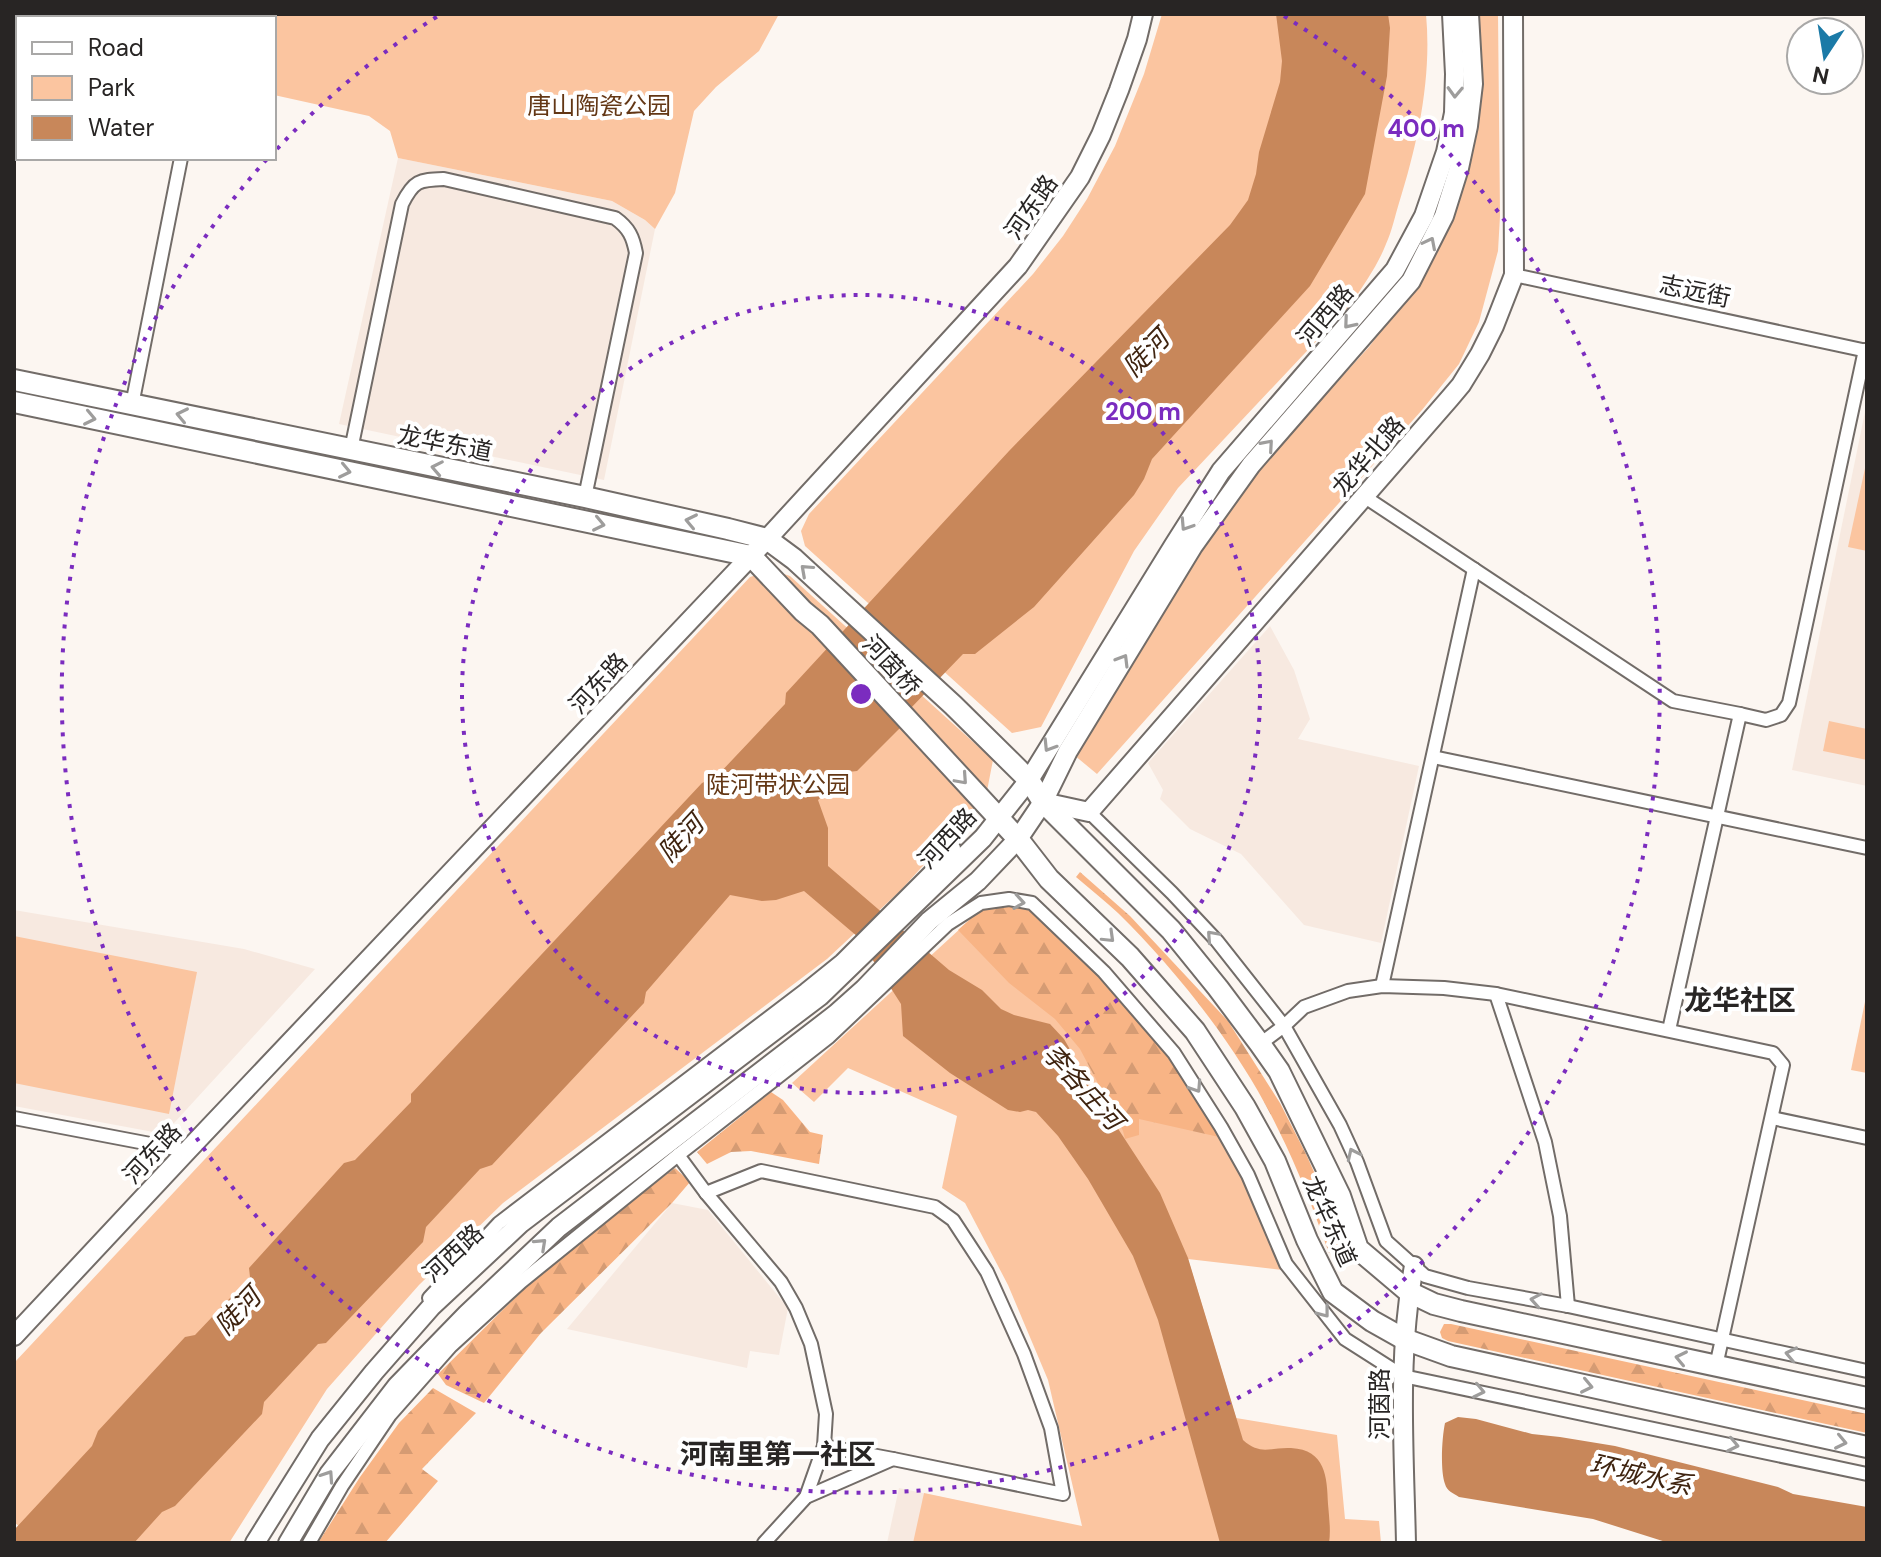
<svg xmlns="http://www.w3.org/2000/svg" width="1881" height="1557" viewBox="0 0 1881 1557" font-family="'DM Sans','Noto Sans SC',sans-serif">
  <defs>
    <pattern id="forest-firs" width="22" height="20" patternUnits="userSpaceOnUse" patternTransform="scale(2)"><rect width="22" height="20" fill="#f8b485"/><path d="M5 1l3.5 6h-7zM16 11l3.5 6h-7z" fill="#d59b73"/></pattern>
  </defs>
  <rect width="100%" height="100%" fill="#fcf6f1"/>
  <!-- built -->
  <g fill="#f7e9e0">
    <polygon points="398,158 612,201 645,220 655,229 604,480 339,424"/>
    <polygon points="1867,402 1867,786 1792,770"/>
    <polygon points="1270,626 1294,670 1310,719 1298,739 1419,766 1381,943 1304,925 1241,854 1190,829 1160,799 1163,790 1148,763"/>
    <polygon points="14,910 244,949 315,969 164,1134 14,1106"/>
    <polygon points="672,1203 708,1210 788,1308 779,1355 750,1351 747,1368 567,1329"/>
    <polygon points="899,1488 1157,1543 887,1543"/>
  </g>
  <!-- green -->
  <g fill="#fbc5a0">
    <polygon points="227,14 779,14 759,51 716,87 694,111 675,193 655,229 645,220 612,201 398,158 390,131 369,116 274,95 274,18 226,18"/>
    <path d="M 1162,14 L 1426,14 C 1432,77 1418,143 1399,203 C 1395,216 1392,231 1386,244 C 1378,265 1364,284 1352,303 L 1178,488 L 1134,551 L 1041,727 L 1012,733 L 805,546 L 801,531 L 809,514 L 1033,274 L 1063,236 L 1087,199 L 1115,146 L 1144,74 Z"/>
    <polygon points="1476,14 1498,14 1500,216 1498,251 1479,322 1459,364 1422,410 1097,774 1074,755 1189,560 1243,485 1369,347 1394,313 1465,169"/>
    <polygon points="1867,459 1867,551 1848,547"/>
    <polygon points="772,570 790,576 993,760 986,796 901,890 827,959 503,1203 419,1285 327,1389 229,1543 38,1543 14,1522 14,1363 750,577"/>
    <polygon points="1829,721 1867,729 1867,760 1823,751"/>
    <polygon points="986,905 1081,958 1137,1015 1177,1067 1247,1183 1269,1229 1282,1270 1188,1259 1236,1418 1337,1435 1345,1519 1379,1521 1381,1543 913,1543 924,1493 1082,1526 1048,1380 1008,1285 965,1203 942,1188 957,1116 848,1068 814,1102 792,1083"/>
    <polygon points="14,936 197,972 169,1114 14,1083"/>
    <polygon points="1867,992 1867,1073 1851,1070"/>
  </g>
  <!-- forest -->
  <g fill="url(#forest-firs)">
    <path d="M 1080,872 L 1130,916 L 1228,1021 L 1280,1103 L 1306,1154 L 1327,1201 L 1344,1249 L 1329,1253 C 1314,1211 1298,1169 1278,1129 C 1241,1052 1179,973 1118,913 C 1105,901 1090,889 1076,877 Z"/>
    <polygon points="986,905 1027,908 1081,958 1137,1015 1177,1067 1219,1137 1139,1119 1139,1135 1125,1139 1123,1131 1080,1049 1055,1019 1009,983 958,930"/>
    <polygon points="771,1092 783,1100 810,1132 823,1135 819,1164 751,1151 731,1152 707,1164 697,1152"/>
    <polygon points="675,1168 690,1182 672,1203 541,1333 484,1403 446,1385 438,1374 528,1285 603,1222"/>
    <polygon points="1444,1324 1451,1324 1867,1414 1867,1433 1448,1341 1442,1338 1440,1332"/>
    <polygon points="433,1388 476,1413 422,1469 438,1481 385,1543 318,1543 360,1477 399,1423"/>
  </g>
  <!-- water -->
  <g fill="#c8875a">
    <path d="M 1276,14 L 1388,14 L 1390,28 L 1387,76 L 1365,194 L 1310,286 L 1152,459 L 1144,479 L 1134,495 L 1034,607 L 975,654 L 963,654 L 908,711 L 906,722 L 857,771 L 848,772 L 818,800 L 828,828 L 828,866 L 949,970 L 982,990 L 1001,1009 L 1014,1015 L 1050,1024 L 1064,1039 L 1072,1053 L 1074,1067 L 1098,1098 L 1160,1193 L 1188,1258 L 1243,1440 C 1261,1456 1270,1447 1291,1448 C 1326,1450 1327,1477 1328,1504 C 1329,1517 1331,1530 1329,1543 L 1220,1543 L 1158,1320 L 1133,1256 L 1088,1179 L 1058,1136 L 1036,1112 L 1028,1110 L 1020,1112 L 1008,1110 L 950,1073 L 903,1036 L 901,1004 L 858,937 L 804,891 L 776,900 L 762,901 L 730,895 L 646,992 L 644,1003 L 492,1165 L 480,1169 L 426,1227 L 423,1242 L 326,1343 L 318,1344 L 264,1402 L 262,1414 L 175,1506 L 162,1512 L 134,1543 L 14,1543 L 14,1530 L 92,1446 L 98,1431 L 185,1337 L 195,1335 L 250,1277 L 249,1268 L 344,1163 L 355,1160 L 411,1102 L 411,1094 L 702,783 L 717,776 L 785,704 L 786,693 L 1009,451 L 1230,225 L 1248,200 L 1256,174 L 1259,152 L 1280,82 L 1282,61 Z"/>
    <path d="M 1458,1417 L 1476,1419 L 1532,1434 L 1560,1437 L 1615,1446 L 1778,1487 L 1793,1494 L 1867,1507 L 1867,1543 L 1669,1543 L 1593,1519 L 1459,1497 C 1453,1493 1447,1491 1445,1484 C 1440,1470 1442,1437 1445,1423 Z"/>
  </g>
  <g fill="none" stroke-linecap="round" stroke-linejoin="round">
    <defs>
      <g id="street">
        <polyline points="209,18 210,14"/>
        <polyline points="1514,275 1867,351"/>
        <polyline points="132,405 181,158"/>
        <path d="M 353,451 L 353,440 L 402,204 C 414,180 419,180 444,179 L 615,218 C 629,228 633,237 636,253 L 585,497"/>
        <polyline points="1365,497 1673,701 1740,714"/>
        <polyline points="1433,757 1867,848"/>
        <polyline points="1089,812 1172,893 1217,941 1284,1026 1340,1125 1357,1162 1386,1241 1425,1276 1468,1288 1568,1306 1867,1371"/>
        <polyline points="1382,986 1474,569"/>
        <polyline points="1496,994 1545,1142 1560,1216 1568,1306"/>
        <polyline points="1669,1030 1740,714 1766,720 1781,715 1789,703 1865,350"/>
        <polyline points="1260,1044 1284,1026 1304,1007 1348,991 1382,986 1444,988 1496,994 1773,1053 1783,1065 1716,1366"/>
        <polyline points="14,1118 187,1151"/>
        <polyline points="1772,1118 1867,1138"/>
        <polyline points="678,1155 706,1193 781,1282 796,1308 811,1344 826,1414 824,1446 806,1497"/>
        <polyline points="706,1193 761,1171 935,1207 953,1220 987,1272 1024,1354 1051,1428 1063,1494 893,1459 806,1497 764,1543"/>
        <polyline points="429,1298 499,1223 805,990 841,961 954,848"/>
        <polyline points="824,1446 893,1459"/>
        <polyline points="309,1543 342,1486 390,1415 451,1346 521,1282 678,1155 829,1037 948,924 981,903 1009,899 1032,903 1104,972 1174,1053 1221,1127 1248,1175 1286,1264 1345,1339 1403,1376 1867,1474"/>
      </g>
      <g id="secondary">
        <polyline points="1043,802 1089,812 1450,398 1461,385 1480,354 1494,326 1514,275 1513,14"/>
        <polyline points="14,1336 187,1151 767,539 1018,266 1080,177 1101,135 1119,90 1137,39 1143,14"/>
        <polyline points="255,1543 320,1439 374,1372 431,1307 521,1223 820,996 983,838 1029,780 1174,545 1221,471 1395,270 1424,216 1446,152 1454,113 1455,74 1452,14"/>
        <polyline points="288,1543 329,1474 397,1386 467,1314 559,1227 836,1014 864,989 929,921 978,881 1018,839 1043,802 1068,751 1193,546 1251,465 1411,281 1444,216 1459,168 1468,126 1473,84 1469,14"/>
        <path d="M 1406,1543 C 1404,1450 1397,1357 1414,1266"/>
      </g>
      <g id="primary">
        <polyline points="14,380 585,497 728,529 767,539 794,559 953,705 1029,780 1043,802 1171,930 1218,988 1260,1044 1279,1071 1340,1196 1358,1249 1409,1292 1434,1304 1461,1311 1867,1398"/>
        <polyline points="14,402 751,556 803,611 820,625 1018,839 1049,879 1130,957 1195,1031 1245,1107 1275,1161 1307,1240 1333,1292 1372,1321 1404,1339 1451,1356 1867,1447"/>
      </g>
    </defs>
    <!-- street casing -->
    <use href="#street" stroke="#726c68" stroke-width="16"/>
    <!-- secondary casing -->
    <use href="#secondary" stroke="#726c68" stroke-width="22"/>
    <!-- primary casing -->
    <use href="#primary" stroke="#726c68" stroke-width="24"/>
    <!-- street -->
    <use href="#street" stroke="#fff" stroke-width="12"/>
    <!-- secondary -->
    <use href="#secondary" stroke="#fff" stroke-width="18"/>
    <!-- primary -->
    <use href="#primary" stroke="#fff" stroke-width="20"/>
  </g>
  <!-- one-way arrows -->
  <defs><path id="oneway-chevron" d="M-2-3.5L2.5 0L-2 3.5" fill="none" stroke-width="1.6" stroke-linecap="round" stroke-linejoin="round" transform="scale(2)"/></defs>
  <g stroke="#9e9d9c">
    <use href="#oneway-chevron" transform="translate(1455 92) rotate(92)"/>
    <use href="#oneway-chevron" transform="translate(1430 243) rotate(-63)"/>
    <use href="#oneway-chevron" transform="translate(1349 323) rotate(130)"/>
    <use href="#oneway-chevron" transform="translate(182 415) rotate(-168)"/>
    <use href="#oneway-chevron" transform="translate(90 418) rotate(12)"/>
    <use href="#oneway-chevron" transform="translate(1268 445) rotate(-49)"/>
    <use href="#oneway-chevron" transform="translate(437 468) rotate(-169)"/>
    <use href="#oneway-chevron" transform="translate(345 471) rotate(12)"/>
    <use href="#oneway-chevron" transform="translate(691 521) rotate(-168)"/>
    <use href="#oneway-chevron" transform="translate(599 524) rotate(12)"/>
    <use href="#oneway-chevron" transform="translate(1186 525) rotate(123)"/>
    <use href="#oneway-chevron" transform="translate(806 570) rotate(-138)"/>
    <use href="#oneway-chevron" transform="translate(1123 660) rotate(-59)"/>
    <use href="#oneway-chevron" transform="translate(1049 746) rotate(122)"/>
    <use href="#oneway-chevron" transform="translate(962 779) rotate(48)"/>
    <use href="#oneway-chevron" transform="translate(1019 902) rotate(9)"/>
    <use href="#oneway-chevron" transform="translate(1212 936) rotate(-132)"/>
    <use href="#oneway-chevron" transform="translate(1109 937) rotate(44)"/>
    <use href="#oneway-chevron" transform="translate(1196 1087) rotate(57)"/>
    <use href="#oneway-chevron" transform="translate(1353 1154) rotate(-115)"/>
    <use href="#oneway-chevron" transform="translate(541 1244) rotate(-43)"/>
    <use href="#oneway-chevron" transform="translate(1536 1300) rotate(-170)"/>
    <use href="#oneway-chevron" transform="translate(1324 1312) rotate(52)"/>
    <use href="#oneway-chevron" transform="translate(1791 1354) rotate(-168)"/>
    <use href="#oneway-chevron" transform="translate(1681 1358) rotate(-168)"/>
    <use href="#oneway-chevron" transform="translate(1587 1386) rotate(12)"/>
    <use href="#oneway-chevron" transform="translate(1479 1391) rotate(12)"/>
    <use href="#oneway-chevron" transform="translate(1841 1442) rotate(12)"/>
    <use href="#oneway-chevron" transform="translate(1733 1445) rotate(12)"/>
    <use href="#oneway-chevron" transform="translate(328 1476) rotate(-56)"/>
  </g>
  <!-- distance rings -->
  <g fill="none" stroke="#7b2cbf" stroke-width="4" stroke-dasharray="4 8">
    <circle cx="861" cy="694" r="399"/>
    <path d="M277 149A799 799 0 0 1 438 16M1284 16A799 799 0 1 1 267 159"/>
  </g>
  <g text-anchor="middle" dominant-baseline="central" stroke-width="8" stroke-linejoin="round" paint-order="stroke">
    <!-- park labels -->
    <g font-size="24" fill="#633715" stroke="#fff">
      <text x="599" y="105">唐山陶瓷公园</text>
      <text x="778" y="784">陡河带状公园</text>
    </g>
    <!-- street labels -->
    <g font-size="24" fill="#282524" stroke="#fff">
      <text transform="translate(1031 207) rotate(-55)">河东路</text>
      <text transform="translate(1695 291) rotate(12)">志远街</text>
      <text transform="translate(1325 315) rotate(-50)">河西路</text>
      <text transform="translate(445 443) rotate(11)">龙华东道</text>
      <text transform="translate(1368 456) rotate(-49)">龙华北路</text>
      <text transform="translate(892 665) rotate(47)">河茵桥</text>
      <text transform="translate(598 683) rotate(-47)">河东路</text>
      <text transform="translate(947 838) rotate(-47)">河西路</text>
      <text transform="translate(152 1153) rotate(-47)">河东路</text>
      <text transform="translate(1330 1221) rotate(66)">龙华东道</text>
      <text transform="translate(453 1253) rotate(-43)">河西路</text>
      <text transform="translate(1379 1404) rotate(-90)">河茵路</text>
    </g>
    <!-- water labels -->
    <g font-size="26" font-style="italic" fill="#3f2410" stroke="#fff">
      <text transform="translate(1146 353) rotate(-46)">陡河</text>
      <text transform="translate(681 838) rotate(-47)">陡河</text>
      <text transform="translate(1083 1087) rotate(48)">李各庄河</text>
      <text transform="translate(238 1311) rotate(-47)">陡河</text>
      <text transform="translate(1641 1475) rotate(13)">环城水系</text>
    </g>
    <!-- quarter labels -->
    <g font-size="28" font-weight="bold" fill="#282524" stroke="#fff">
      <text x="1740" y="1000">龙华社区</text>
      <text x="778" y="1454">河南里第一社区</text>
    </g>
  </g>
  <circle cx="861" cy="694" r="12" fill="#7b2cbf" stroke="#fff" stroke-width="4"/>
  <g font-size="24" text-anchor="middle" font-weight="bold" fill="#7b2cbf" stroke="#fff" stroke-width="8" stroke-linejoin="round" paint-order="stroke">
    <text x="1426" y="137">400 m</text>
    <text x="1143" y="420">200 m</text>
  </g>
  <!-- border -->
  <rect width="1881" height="1557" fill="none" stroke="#282524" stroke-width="32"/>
  <!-- legend -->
  <rect x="16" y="16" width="260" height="144" fill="#ffffff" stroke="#a9a8a7" stroke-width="2"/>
  <rect x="32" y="42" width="40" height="12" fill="#ffffff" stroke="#a9a8a7" stroke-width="2"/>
  <text x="88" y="56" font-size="24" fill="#282524">Road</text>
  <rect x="32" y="76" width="40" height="24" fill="#fbc5a0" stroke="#a9a8a7" stroke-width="2"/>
  <text x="88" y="96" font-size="24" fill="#282524">Park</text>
  <rect x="32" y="116" width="40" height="24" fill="#c8875a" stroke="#a9a8a7" stroke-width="2"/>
  <text x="88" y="136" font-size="24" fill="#282524">Water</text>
  <!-- north arrow -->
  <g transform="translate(1825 56) rotate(192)"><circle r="38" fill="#ffffff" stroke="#a9a8a7" stroke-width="2"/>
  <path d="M0-6L14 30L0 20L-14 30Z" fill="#1b7aa7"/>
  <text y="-12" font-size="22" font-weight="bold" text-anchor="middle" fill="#282524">N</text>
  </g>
</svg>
